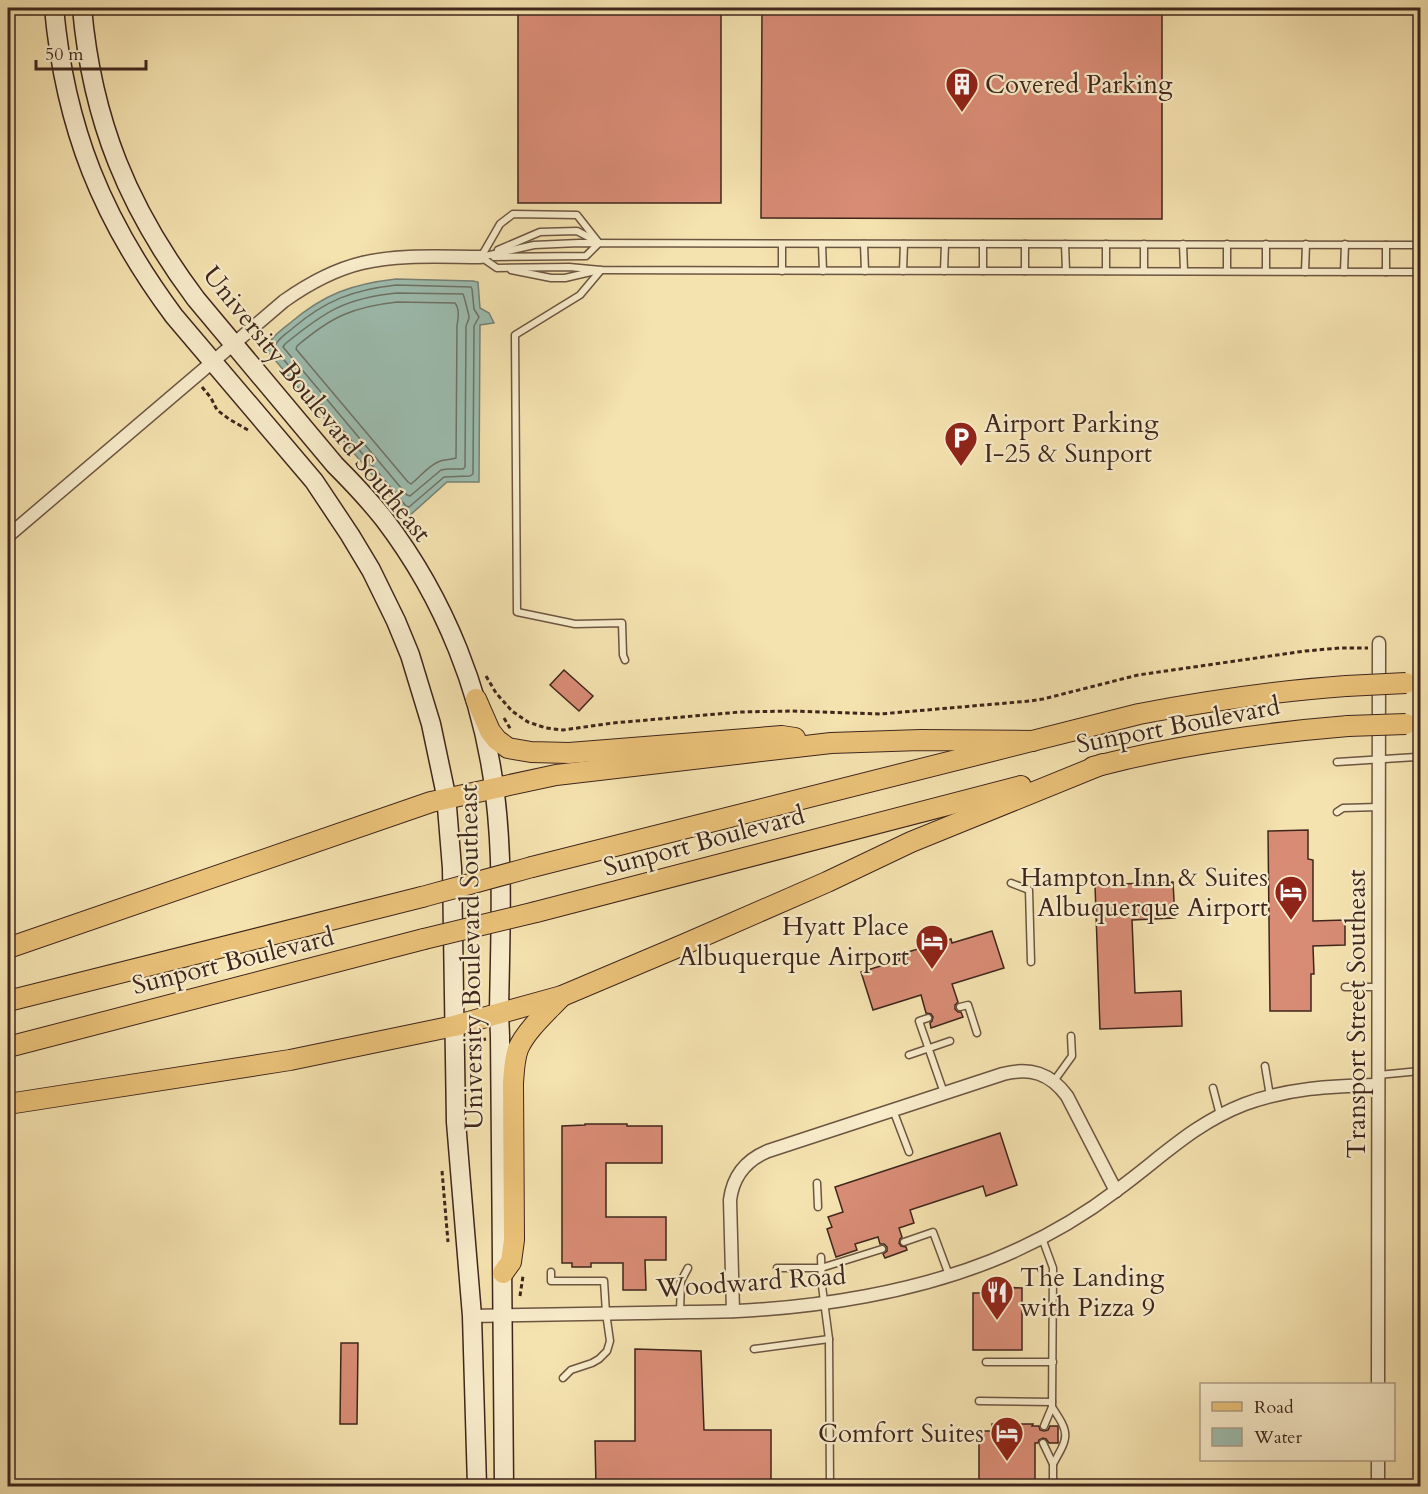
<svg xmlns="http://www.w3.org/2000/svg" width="1428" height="1494" viewBox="0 0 1428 1494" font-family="Cardo,serif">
  <rect width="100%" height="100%" fill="#f4e2af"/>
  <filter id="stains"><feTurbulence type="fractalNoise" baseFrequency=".00333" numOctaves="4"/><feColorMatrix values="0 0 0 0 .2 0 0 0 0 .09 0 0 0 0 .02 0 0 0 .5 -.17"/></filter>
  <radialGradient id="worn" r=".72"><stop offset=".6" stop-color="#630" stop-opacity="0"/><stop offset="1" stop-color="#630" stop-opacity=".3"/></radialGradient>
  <!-- water -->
  <path fill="#9cbdb0" stroke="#778175" stroke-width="1.5" d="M 396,279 L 473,281 L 478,282 L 480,308 L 489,313 L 494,323 L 480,325 L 479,482 L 447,482 L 408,517 L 269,353 L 267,346 C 273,336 281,330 290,323 C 324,294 352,284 396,279 Z"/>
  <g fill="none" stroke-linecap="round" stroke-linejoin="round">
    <!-- shore -->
    <g stroke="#6e7266" stroke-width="1.5">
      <path d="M 396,285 L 471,287 L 472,289 L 474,309 L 479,317 L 474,326 L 473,474 L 470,476 L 444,477 L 409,507 L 406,506 L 274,348 C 277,339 286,334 293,328 C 326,300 353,290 396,285 Z"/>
      <path d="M 397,293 L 463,294 C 464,296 469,315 469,317 C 469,320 467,323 466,326 L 465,467 L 463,469 L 447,469 L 441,470 L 410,496 L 407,495 L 283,347 L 285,344 C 324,312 345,298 397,293 Z"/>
      <path d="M 397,302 L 455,303 C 460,309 458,319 457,326 L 456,458 C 451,460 444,459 438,462 C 427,467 420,477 411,484 L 408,482 L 296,349 L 297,346 C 331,317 352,307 397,302 Z"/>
    </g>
  </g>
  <!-- building -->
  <g fill="#d88c75" stroke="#3f261c" stroke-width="1.5">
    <rect x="518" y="8" width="203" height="195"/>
    <polygon points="762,8 1162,8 1162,219 761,218"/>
    <polygon points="564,670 593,696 579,711 550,685"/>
    <polygon points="1308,830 1308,859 1313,860 1313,921 1345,920 1345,945 1313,946 1314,974 1311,974 1311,1011 1270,1011 1268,831"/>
    <polygon points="1173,882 1175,918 1132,920 1135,993 1181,991 1182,1026 1100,1029 1095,885"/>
    <polygon points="992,931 1004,968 952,984 958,1002 955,1005 955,1009 958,1012 961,1012 963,1017 931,1028 930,1023 932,1021 933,1017 931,1014 926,1013 921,995 873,1010 861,972 900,960 898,955 951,939 952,943"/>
    <polygon points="585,1124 627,1124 627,1126 662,1126 662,1163 606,1163 606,1217 666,1217 666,1260 645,1260 646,1290 623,1290 623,1263 591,1263 591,1267 572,1267 572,1263 562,1263 562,1126 585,1125"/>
    <polygon points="1000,1133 1017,1185 986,1196 983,1186 910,1210 914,1223 899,1228 902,1237 900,1239 899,1243 901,1246 906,1247 907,1250 885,1258 883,1254 887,1251 887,1247 884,1244 880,1244 878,1237 855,1244 857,1250 836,1257 827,1229 832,1227 828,1217 843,1212 835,1187"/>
    <polygon points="990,1287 1022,1288 1022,1350 973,1350 973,1293 990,1293"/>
    <polygon points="341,1343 358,1343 357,1424 340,1424"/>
    <polygon points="635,1349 701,1351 704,1430 771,1430 771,1486 596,1486 595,1441 635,1441"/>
    <polygon points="992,1424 1033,1424 1032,1426 1039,1426 1040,1430 1044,1431 1048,1430 1050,1426 1058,1426 1058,1443 1049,1443 1046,1439 1043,1438 1039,1440 1038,1443 1035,1443 1035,1483 1029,1483 1029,1486 985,1486 985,1482 979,1482 979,1431 992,1431"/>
  </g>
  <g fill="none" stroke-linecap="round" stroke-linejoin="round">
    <defs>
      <g id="service">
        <polyline points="782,244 782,271"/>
        <polyline points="822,244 823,271"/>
        <polyline points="864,244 865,271"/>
        <polyline points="983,244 983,271"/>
        <polyline points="1065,244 1066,271"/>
        <polyline points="1144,244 1144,271"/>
        <polyline points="1183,244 1184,271"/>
        <polyline points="1227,244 1227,271"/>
        <polyline points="1386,245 1386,272"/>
        <polyline points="498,250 540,232 577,231 596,241"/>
        <polyline points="481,257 497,268 569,267 601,270 1420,272"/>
        <polyline points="481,257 534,245 579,243 1420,245"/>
        <polyline points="481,257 500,224 513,214 577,215 599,243"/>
        <polyline points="494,257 586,256 599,243"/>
        <polyline points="511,270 551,278 565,278 595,271"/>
        <polyline points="601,270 580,295 515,335 517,612 575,624 622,623 623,655 625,660"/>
        <polyline points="903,271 904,244"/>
        <polyline points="944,271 945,244"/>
        <polyline points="1025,271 1025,244"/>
        <polyline points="1106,271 1106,244"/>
        <polyline points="1266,271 1266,244"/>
        <polyline points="1305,272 1306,244"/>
        <polyline points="1344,272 1345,244"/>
        <polyline points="1337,762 1416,757"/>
        <polyline points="1337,812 1343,808 1379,807"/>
        <polyline points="1011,883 1029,890 1031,962"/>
        <polyline points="1345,987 1378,987"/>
        <polyline points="960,1007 968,1005 977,1033"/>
        <polyline points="928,1018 919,1021 944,1093"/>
        <polyline points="909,1055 950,1041"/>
        <polyline points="1265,1066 1270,1096"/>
        <polyline points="1378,1075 1420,1071"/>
        <polyline points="1054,1081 1072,1056 1071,1036"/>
        <polyline points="1213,1088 1220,1115"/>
        <polyline points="893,1110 909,1152"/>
        <polyline points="817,1183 818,1207"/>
        <polyline points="1042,1238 1053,1268 1052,1407 1044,1426"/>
        <polyline points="904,1242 933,1232 949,1275"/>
        <polyline points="821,1257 822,1286 829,1339 830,1486"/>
        <polyline points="777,1268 821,1268 882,1249"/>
        <polyline points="551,1272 551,1281 604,1281 606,1313 610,1341 607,1351 599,1359 592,1363 571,1370 563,1378"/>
        <polyline points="680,1312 681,1281 688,1268"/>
        <polyline points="754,1349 829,1339"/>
        <polyline points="986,1362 1053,1362"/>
        <polyline points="979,1401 1052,1402"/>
        <path d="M 1052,1407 C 1070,1434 1069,1436 1053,1464"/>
        <polyline points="1043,1443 1053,1464 1053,1486"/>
      </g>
      <g id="minor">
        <path d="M 8,536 L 284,301 C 308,284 333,270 362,263 C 400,254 442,257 481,257"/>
        <path d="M 733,1311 L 730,1200 C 733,1176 746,1160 768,1151 L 1003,1074 C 1030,1067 1050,1073 1067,1096 L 1116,1191"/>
        <path d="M 472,1316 C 528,1315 584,1314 641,1313 C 673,1312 705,1312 737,1311 C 821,1307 913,1292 991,1261 C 1036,1243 1079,1219 1117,1190 C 1161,1158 1193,1124 1245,1104 C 1289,1088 1330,1086 1377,1085"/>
        <polyline points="1378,1384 1379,643"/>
        <polyline points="1378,1460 1378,1486"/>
      </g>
      <g id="secondary">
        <path d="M 54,8 C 65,128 102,219 174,316 L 314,481 L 350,535 L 371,570 L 396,621 L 410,655 L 431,724 L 446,795 L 452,868 L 456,1122 L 472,1316 L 477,1486"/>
        <path d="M 82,8 C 92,121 128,208 196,299 L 335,465 C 352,482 369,500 384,519 C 445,599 483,695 495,794 C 504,867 500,940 499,1013 L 500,1036 L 504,1486"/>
      </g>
      <g id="primary">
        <polyline points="476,699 490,731 497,740 508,748 531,752 569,753 782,736 795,738"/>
        <path d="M 1093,767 C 1177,745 1262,733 1348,726"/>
        <path d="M 532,867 L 1139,714 C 1208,701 1276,691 1346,686"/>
        <polyline points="536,912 1021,786"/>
        <polyline points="8,948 431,802 556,775 831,743 921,740 1033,741"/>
        <polyline points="8,1001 422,897"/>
        <polyline points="8,1047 424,939"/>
        <polyline points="8,1104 290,1060 454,1026 562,996 685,944 827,882 911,842 1103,764"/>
        <path d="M 503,1273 L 511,1262 L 514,1240 L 513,1083 C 514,1071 514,1060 518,1049 C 526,1030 548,1011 562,996"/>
      </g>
    </defs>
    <!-- service casing -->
    <use href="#service" stroke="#6c5541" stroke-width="9"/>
    <!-- minor casing -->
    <use href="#minor" stroke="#6c5541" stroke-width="15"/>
    <!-- secondary casing -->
    <use href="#secondary" stroke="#3f261c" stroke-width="21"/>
    <!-- primary casing -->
    <use href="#primary" stroke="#3f261c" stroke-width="22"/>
    <!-- path -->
    <g stroke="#3f261c" stroke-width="3" stroke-dasharray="4.5 3" stroke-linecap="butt">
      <polyline points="202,387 211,398 217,410 229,419 248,430"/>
      <polyline points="486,676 496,693 512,711 528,722 546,728 563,730 613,723 740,712 792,711 880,714 1030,701 1043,699 1138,675 1305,651 1340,648 1368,648"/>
      <polyline points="504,718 511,730"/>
      <polyline points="469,1043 486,1039"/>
      <polyline points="442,1171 448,1242"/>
      <polyline points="520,1296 523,1276"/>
    </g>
    <!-- service -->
    <use href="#service" stroke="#f8eccb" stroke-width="6"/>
    <!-- minor -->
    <use href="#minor" stroke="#f8eccb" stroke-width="12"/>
    <!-- secondary -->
    <use href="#secondary" stroke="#f8eccb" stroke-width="18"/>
    <!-- primary -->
    <use href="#primary" stroke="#eac178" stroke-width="20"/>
    <defs>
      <g id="primary-bridge">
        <polyline points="1346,686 1406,683"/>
        <polyline points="1348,726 1406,724"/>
        <polyline points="422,897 532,867"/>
        <polyline points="424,939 536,912"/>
      </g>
    </defs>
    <!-- primary-bridge casing -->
    <use href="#primary-bridge" stroke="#3f261c" stroke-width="22" stroke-linecap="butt"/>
    <!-- primary-bridge -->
    <use href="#primary-bridge" stroke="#eac178" stroke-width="20"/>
  </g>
  <!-- icons -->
  <defs>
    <symbol id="building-pin" viewBox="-11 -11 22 30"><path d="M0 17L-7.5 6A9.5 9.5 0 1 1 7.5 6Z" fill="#8f2418" stroke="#f8eccb"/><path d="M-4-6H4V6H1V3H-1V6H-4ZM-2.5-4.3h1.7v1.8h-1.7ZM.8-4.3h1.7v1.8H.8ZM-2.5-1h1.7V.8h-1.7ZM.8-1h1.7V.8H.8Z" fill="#fff"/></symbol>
    <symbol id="parking-pin" viewBox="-11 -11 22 30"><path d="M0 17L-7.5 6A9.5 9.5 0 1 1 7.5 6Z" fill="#8f2418" stroke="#f8eccb"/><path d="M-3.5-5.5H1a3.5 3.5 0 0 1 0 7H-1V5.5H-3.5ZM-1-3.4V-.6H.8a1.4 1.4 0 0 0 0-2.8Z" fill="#fff"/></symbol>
    <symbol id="hotel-pin" viewBox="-11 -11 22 30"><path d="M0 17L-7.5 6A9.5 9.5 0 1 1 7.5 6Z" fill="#8f2418" stroke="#f8eccb"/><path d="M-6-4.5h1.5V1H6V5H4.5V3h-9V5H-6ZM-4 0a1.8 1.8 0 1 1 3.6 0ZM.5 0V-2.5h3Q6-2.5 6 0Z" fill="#fff"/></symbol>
    <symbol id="restaurant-pin" viewBox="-11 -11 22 30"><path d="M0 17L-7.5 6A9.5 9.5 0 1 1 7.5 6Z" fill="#8f2418" stroke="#f8eccb"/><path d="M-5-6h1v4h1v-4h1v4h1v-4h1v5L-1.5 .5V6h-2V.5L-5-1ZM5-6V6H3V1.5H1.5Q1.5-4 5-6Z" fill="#fff"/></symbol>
  </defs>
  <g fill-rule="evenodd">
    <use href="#building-pin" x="943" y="65" width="38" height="52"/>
    <use href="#parking-pin" x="942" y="419" width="38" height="52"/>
    <use href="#hotel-pin" x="1272" y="873" width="38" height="52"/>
    <use href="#hotel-pin" x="913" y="922" width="38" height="52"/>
    <use href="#restaurant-pin" x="978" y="1273" width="38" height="52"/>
    <use href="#hotel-pin" x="988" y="1414" width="38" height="52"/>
  </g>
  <g text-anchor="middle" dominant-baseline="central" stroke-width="4.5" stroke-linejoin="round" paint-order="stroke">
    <!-- poi labels -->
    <g font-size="26" fill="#3f261c" stroke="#f8eccb" text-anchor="start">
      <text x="985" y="84">Covered Parking</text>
      <text x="984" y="423">Airport Parking<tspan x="984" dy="30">I-25 &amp; Sunport</tspan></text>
      <text x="1268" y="877" text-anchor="end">Hampton Inn &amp; Suites<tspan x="1268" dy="30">Albuquerque Airport</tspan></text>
      <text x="909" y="926" text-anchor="end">Hyatt Place<tspan x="909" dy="30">Albuquerque Airport</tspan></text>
      <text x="1020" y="1277">The Landing<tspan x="1020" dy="30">with Pizza 9</tspan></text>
      <text x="984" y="1433" text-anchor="end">Comfort Suites</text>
    </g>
    <!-- street labels -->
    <g font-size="26" fill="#3f261c" stroke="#f8eccb">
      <text transform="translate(317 404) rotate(51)">University Boulevard Southeast</text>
      <text transform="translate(1178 725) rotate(-11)">Sunport Boulevard</text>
      <text transform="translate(704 841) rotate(-15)">Sunport Boulevard</text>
      <text transform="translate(471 957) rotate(-91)">University Boulevard Southeast</text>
      <text transform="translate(233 961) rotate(-14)">Sunport Boulevard</text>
      <text transform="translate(1356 1014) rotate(-90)">Transport Street Southeast</text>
      <text transform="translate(751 1282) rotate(-4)">Woodward Road</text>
    </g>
  </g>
  <!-- margin -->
  <rect width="1428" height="1494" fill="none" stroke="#f4e2af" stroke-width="30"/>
  <rect x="9" y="9" width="1410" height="1476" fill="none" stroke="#3f261c" stroke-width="3"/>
  <rect x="15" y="15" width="1398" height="1464" fill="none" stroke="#3f261c" stroke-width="1.5"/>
  <!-- legend -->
  <rect x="1200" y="1383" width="195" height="78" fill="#f8eccb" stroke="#ae9d85" stroke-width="1.5"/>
  <rect x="1212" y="1402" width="30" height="9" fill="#eac178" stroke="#ae9d85" stroke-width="1.5"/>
  <text x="1254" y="1413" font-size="18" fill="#3f261c">Road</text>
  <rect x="1212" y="1428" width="30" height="18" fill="#9cbdb0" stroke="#ae9d85" stroke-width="1.5"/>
  <text x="1254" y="1443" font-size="18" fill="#3f261c">Water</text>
  <!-- scale -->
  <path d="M36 60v9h110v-9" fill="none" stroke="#3f261c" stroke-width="3"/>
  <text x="45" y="60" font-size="18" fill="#3f261c" stroke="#f8eccb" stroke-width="4.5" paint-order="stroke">50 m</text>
  <rect width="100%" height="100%" filter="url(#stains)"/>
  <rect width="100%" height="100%" fill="url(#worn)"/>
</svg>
